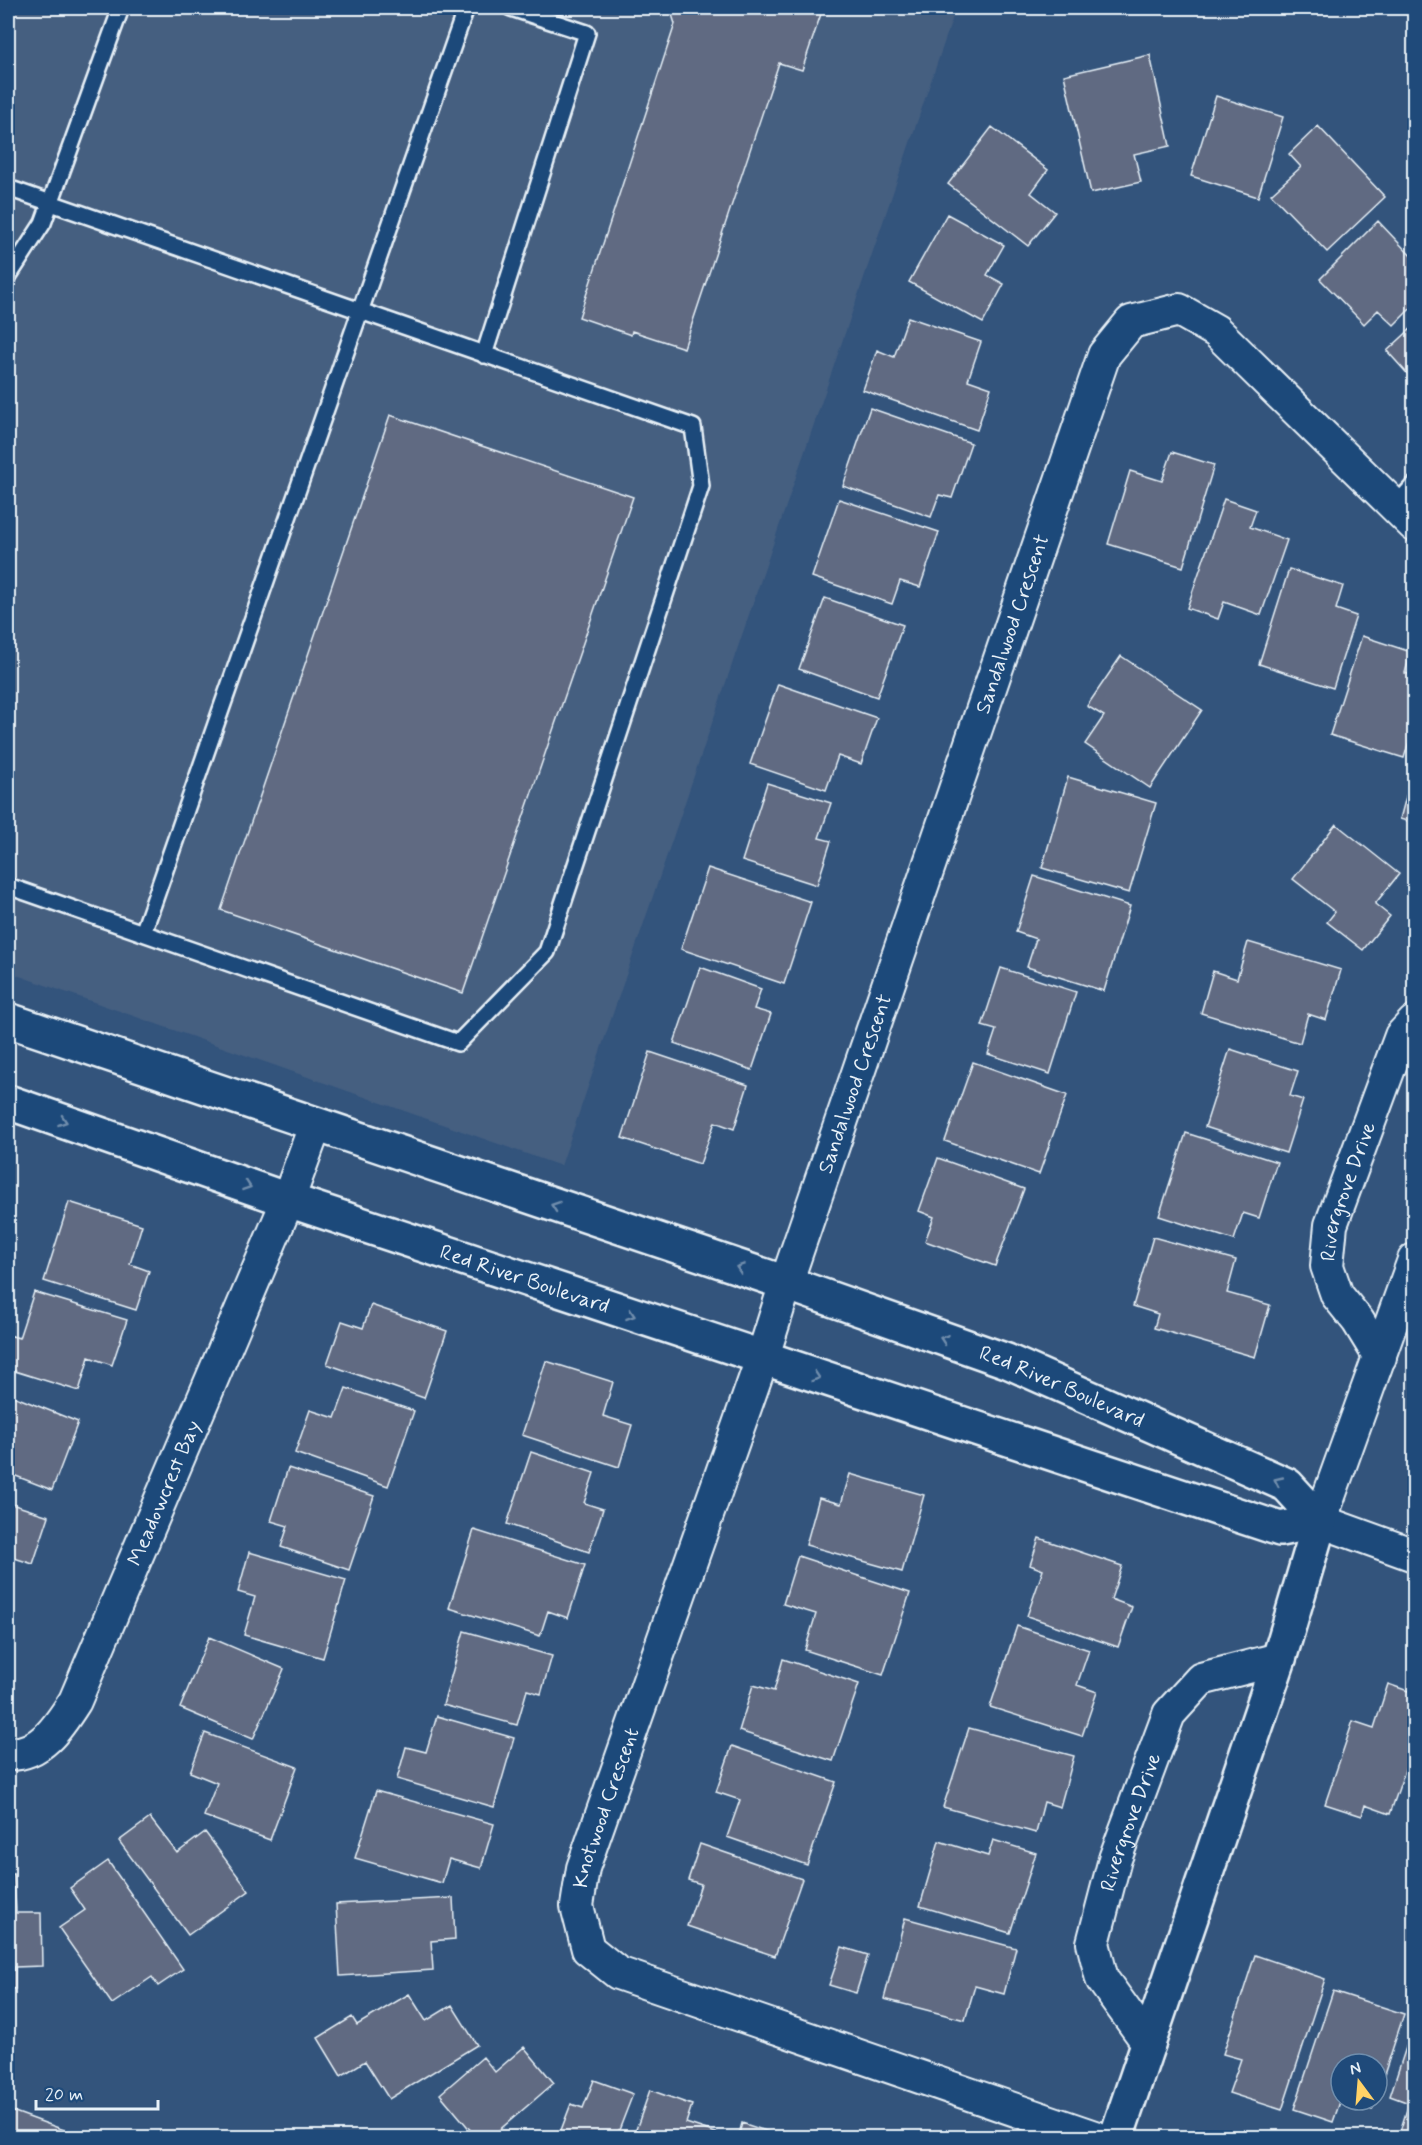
<svg xmlns="http://www.w3.org/2000/svg" width="1422" height="2145" font-family="Mynerve,sans-serif">
  <rect width="100%" height="100%" fill="#33547c"/>
  <filter id="ink" filterUnits="userSpaceOnUse"><feTurbulence type="fractalNoise" baseFrequency=".0167" numOctaves="2"/><feDisplacementMap in="SourceGraphic" scale="12" xChannelSelector="R" yChannelSelector="G"/><feConvolveMatrix kernelMatrix="1 2 1 2 8 2 1 2 1" color-interpolation-filters="sRGB"/></filter>
  <g filter="url(#ink)">
    <path fill="#445e80" d="M8,8H956L561,1166L8,972Z"/>
    <path fill="#616b82" stroke="#e8f1f8" stroke-width="1.5" d="M670,8H823L802,70L779,63L684,348L632,331L631,335L579,317L675,24Z
      M1150,55L1170,146L1134,154L1141,182L1091,193L1064,75Z
      M1216,96L1283,117L1258,197L1191,176Z
      M1318,126L1385,197L1327,252L1271,194L1301,167L1289,154Z
      M992,127L1048,170L1031,193L1055,212L1028,246L948,184Z
      M947,214L1004,245L987,275L1004,284L983,323L909,282Z
      M1378,221L1414,259V305L1394,325L1378,310L1364,324L1320,279Z
      M908,317L981,342L968,380L991,388L977,430L863,390L877,350L894,357Z
      M1414,326V381L1387,351Z
      M870,408L971,443L952,498L939,495L931,517L843,486Z
      M390,415L633,497L463,993L221,910Z
      M1172,452L1214,465L1183,567L1108,544L1130,471L1162,481Z
      M839,499L939,532L920,587L900,581L892,604L812,577Z
      M1224,499L1256,510L1250,527L1287,540L1261,615L1224,602L1218,619L1187,608Z
      M1289,569L1343,586L1336,609L1356,616L1333,688L1259,664Z
      M825,598L903,625L877,697L799,669Z
      M1362,636L1411,652L1405,673L1414,676V725L1404,758L1330,735Z
      M1121,656L1202,710L1150,788L1085,744L1104,716L1087,706Z
      M778,684L877,718L861,764L838,756L826,790L750,764Z
      M1414,767V823L1400,819Z
      M1068,777L1156,803L1129,893L1042,868Z
      M767,783L831,803L819,838L831,841L817,885L742,861Z
      M1336,824L1399,874L1375,904L1390,916L1363,950L1327,922L1335,912L1293,879Z
      M708,868L811,902L784,984L681,949Z
      M1034,876L1130,906L1104,991L1027,967L1036,939L1016,932Z
      M1248,942L1341,970L1326,1020L1308,1014L1300,1043L1201,1013L1213,971L1237,979Z
      M700,967L761,989L754,1009L771,1014L752,1070L674,1043Z
      M1001,968L1076,992L1050,1074L988,1054L996,1030L982,1026Z
      M1230,1049L1298,1071L1290,1096L1303,1100L1286,1153L1205,1127Z
      M650,1052L748,1085L734,1129L715,1122L700,1164L622,1138Z
      M973,1062L1067,1095L1039,1174L945,1141Z
      M1186,1133L1277,1162L1259,1218L1243,1213L1234,1240L1159,1216Z
      M938,1158L1024,1189L995,1266L925,1241L934,1217L919,1211Z
      M69,1202L142,1225L130,1264L149,1271L136,1310L44,1281Z
      M1153,1237L1236,1260L1227,1293L1270,1305L1255,1357L1154,1328L1158,1314L1133,1306Z
      M34,1292L127,1320L112,1365L89,1357L79,1391L8,1369L9,1335L19,1338Z
      M371,1305L447,1331L424,1398L327,1364L342,1321L363,1328Z
      M546,1361L613,1382L603,1416L632,1425L619,1467L522,1435Z
      M346,1388L414,1411L388,1486L295,1453L310,1410L335,1418Z
      M8,1394L78,1422L52,1490L8,1473Z
      M531,1452L594,1473L584,1503L603,1509L589,1552L507,1524Z
      M288,1468L374,1496L349,1570L281,1547L288,1526L271,1521Z
      M850,1474L924,1495L902,1572L806,1545L819,1498L841,1504Z
      M8,1503L49,1516L33,1564L8,1556Z
      M474,1530L585,1565L568,1618L548,1611L540,1636L449,1608Z
      M1039,1538L1122,1566L1111,1599L1132,1607L1118,1647L1027,1616L1043,1570L1030,1565Z
      M249,1552L346,1580L323,1658L244,1635L255,1597L238,1592Z
      M798,1556L910,1593L883,1675L805,1650L816,1614L783,1604Z
      M1017,1626L1089,1650L1077,1685L1097,1692L1082,1736L990,1707Z
      M464,1631L552,1656L541,1694L527,1690L517,1725L443,1705Z
      M209,1637L284,1669L253,1739L180,1708Z
      M783,1659L859,1684L833,1761L739,1731L753,1685L774,1691Z
      M1388,1684L1414,1693V1744L1390,1814L1365,1805L1362,1816L1325,1804L1353,1721L1374,1728Z
      M437,1716L514,1738L494,1807L397,1779L406,1747L426,1752Z
      M969,1728L1074,1756L1060,1807L1044,1802L1036,1833L943,1807Z
      M205,1733L297,1767L270,1840L204,1816L217,1783L190,1772Z
      M732,1746L836,1782L807,1865L727,1837L740,1800L716,1792Z
      M376,1791L494,1824L481,1868L449,1859L442,1883L355,1858Z
      M150,1818L177,1853L205,1832L249,1891L188,1935L119,1841Z
      M993,1840L1036,1853L1010,1933L920,1906L939,1841L988,1856Z
      M700,1844L802,1879L775,1956L687,1926L701,1884L688,1880Z
      M108,1861L183,1969L158,1986L152,1977L112,2004L59,1928L85,1910L70,1888Z
      M8,1874H14L16,1913H41L42,1966L15,1967V1989H8Z
      M453,1898L455,1939L431,1941L433,1970L340,1976L336,1904Z
      M905,1918L1016,1948L1004,1994L975,1986L965,2020L884,1999Z
      M842,1947L868,1955L856,1993L829,1985Z
      M1255,1955L1325,1979L1282,2110L1229,2093L1241,2059L1223,2054Z
      M1333,1991L1404,2014L1377,2096V2064H1341V2099L1333,2122L1294,2109Z
      M409,1994L426,2021L452,2005L477,2045L389,2099L365,2061L341,2076L318,2038L352,2017L357,2025Z
      M1414,2023V2138H1398L1409,2103L1390,2096Z
      M524,2047L554,2083L490,2138H477L440,2094L483,2057L495,2072Z
      M594,2080L633,2094L616,2138H558L571,2104L583,2108Z
      M650,2090L692,2105L686,2123L719,2134L718,2138H633Z
      M1343,2100H1376L1372,2110Z
      M12,2111L86,2138H8V2124Z
      M742,2123L781,2136V2138H738Z"/>
    <g fill="none" stroke-linecap="round" stroke-linejoin="round">
      <defs>
        <path id="lane" d="M8,188L693,427L701,486L547,952L458,1043L8,886
          M8,277L43,223L121,8
          M484,355L587,33L511,8
          M1395,506L1414,485
          M143,933L466,8"/>
        <g id="street">
          <path d="M1414,1260L1320,1521L1414,1555"/>
          <path id="s1" d="M1380,1357L1358,1321L1337,1295L1327,1266L1331,1225L1401,1036L1414,1022"/>
          <path id="s2" d="M8,1754C41,1755 59,1726 75,1701L288,1200L315,1126"/>
          <path id="s3" d="M1149,2044L1102,1979L1093,1943L1115,1859L1169,1714L1201,1679L1279,1659"/>
          <path id="s4" d="M1097,2138L618,1973L588,1949L577,1906L583,1868L762,1359L786,1283L1104,355L1131,322L1179,310L1216,331L1414,525"/>
        </g>
        <g id="secondary">
          <path id="s5" d="M8,1020L786,1283L1007,1361L1287,1485L1320,1521"/>
          <path id="s6" d="M8,1102L288,1200L1280,1529L1320,1521"/>
          <path d="M1116,2138L1279,1659L1320,1521"/>
        </g>
      </defs>
      <use href="#lane" stroke="#e8f1f8" stroke-width="20"/>
      <use href="#street" stroke="#e8f1f8" stroke-width="36"/>
      <use href="#secondary" stroke="#e8f1f8" stroke-width="38"/>
      <use href="#lane" stroke="#1f4a7a" stroke-width="15"/>
      <use href="#street" stroke="#1f4a7a" stroke-width="32"/>
      <use href="#secondary" stroke="#1f4a7a" stroke-width="33"/>
    </g>
    <defs><path id="oneway-chevron" d="M-2-3.5L2.5 0L-2 3.5" fill="none" stroke-width="1.6" stroke-linecap="round" stroke-linejoin="round" transform="scale(1.5)"/></defs>
    <g stroke="#6f8dac">
      <use href="#oneway-chevron" transform="translate(63 1121) rotate(19)"/>
      <use href="#oneway-chevron" transform="translate(247 1186) rotate(19)"/>
      <use href="#oneway-chevron" transform="translate(555 1206) rotate(-161)"/>
      <use href="#oneway-chevron" transform="translate(740 1268) rotate(-161)"/>
      <use href="#oneway-chevron" transform="translate(631 1315) rotate(19)"/>
      <use href="#oneway-chevron" transform="translate(944 1339) rotate(-161)"/>
      <use href="#oneway-chevron" transform="translate(816 1377) rotate(18)"/>
      <use href="#oneway-chevron" transform="translate(1278 1481) rotate(-155)"/>
    </g>
  </g>
  <g text-anchor="middle" stroke-width="6" stroke-linejoin="round" paint-order="stroke">
    <g font-size="21" fill="#e8f1f8" stroke="#1f4a7a">
      <text dy="7" stroke="none"><textPath href="#s4" startOffset="1944">Sandalwood Crescent</textPath></text>
      <text dy="7" stroke="none"><textPath href="#s4" startOffset="1458">Sandalwood Crescent</textPath></text>
      <text dy="7" stroke="none"><textPath href="#s1" startOffset="184">Rivergrove Drive</textPath></text>
      <text dy="7" stroke="none"><textPath href="#s6" startOffset="546">Red River Boulevard</textPath></text>
      <text dy="7" stroke="none"><textPath href="#s5" startOffset="1116">Red River Boulevard</textPath></text>
      <text dy="7" stroke="none"><textPath href="#s2" startOffset="316">Meadowcrest Bay</textPath></text>
      <text dy="7" stroke="none"><textPath href="#s4" startOffset="692">Knotwood Crescent</textPath></text>
      <text dy="7" stroke="none"><textPath href="#s3" startOffset="244">Rivergrove Drive</textPath></text>
    </g>
  </g>
  <rect width="1422" height="2145" fill="none" stroke="#1f4a7a" stroke-width="30"/>
  <rect x="15" y="15" width="1392" height="2115" fill="none" stroke="#e8f1f8" stroke-width="2" filter="url(#ink)"/>
  <g transform="translate(1359 2082) rotate(344)"><circle r="28" fill="#1f4a7a" stroke="#6f8dac" stroke-width="1.5"/>
  <path d="M0-4.5L10 22L0 15L-10 22Z" fill="#ffd166"/>
  <text y="-9" font-size="16" font-weight="bold" text-anchor="middle" fill="#e8f1f8">N</text>
  </g>
  <path d="M36 2100v9h122v-9" fill="none" stroke="#e8f1f8" stroke-width="3"/>
  <text x="45" y="2100" font-size="18" fill="#e8f1f8" stroke="#1f4a7a" stroke-width="4.5" paint-order="stroke">20 m</text>
</svg>
